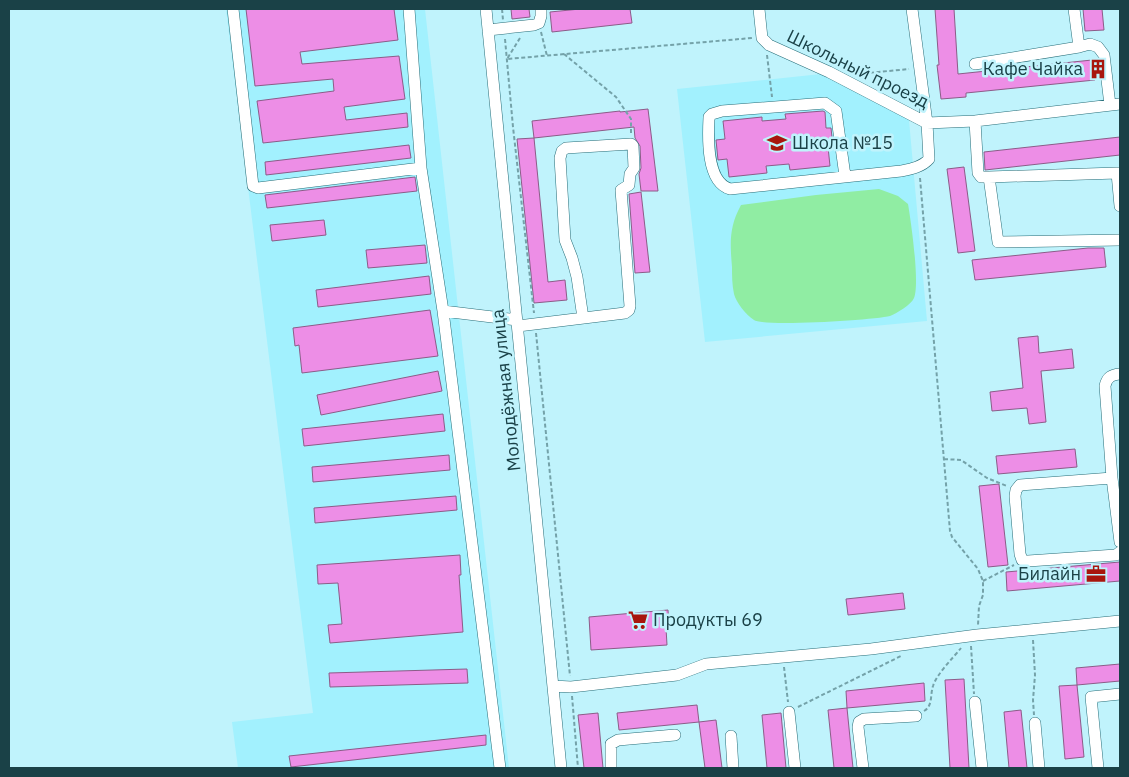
<svg xmlns="http://www.w3.org/2000/svg" width="1129" height="777" font-family="'IBM Plex Sans',sans-serif">
  <rect width="100%" height="100%" fill="#c0f3fc"/>
  <path fill="#a2f1fe" d="M226,9H425L509,768H238L232,722L313,713Z
    M821,74L909,120L927,321L705,342L677,89Z"/>
  <path fill="#90eda3" d="M879,189L898,196L908,204C911,221 920,284 914,298C911,305 897,313 890,316C875,320 763,327 754,320C746,315 736,302 734,294C732,285 732,275 732,267C730,243 729,227 741,205L816,195Z"/>
  <path fill="#ed8ee6" stroke="#8c5c88" d="M246,9H394L398,40L300,52L302,64L399,56L405,99L344,107L346,120L407,113L408,127L263,143L257,101L334,91L333,79L255,86Z
    M511,9H529L530,17L512,19Z
    M580,9H630L632,23L552,32L550,12Z
    M935,9H954L958,74L1092,60L1093,63H1097L1099,76L1094,77L1095,80L966,93V97L941,99L937,65H939Z
    M1083,9H1102L1104,30L1085,31Z
    M648,109L658,191H641L639,174L641,168L640,146L635,138L634,127L534,138L532,121L620,111V112Z
    M823,111L825,112L826,128H831L833,147H828L830,166L790,170L789,164L766,166L767,173L729,177L727,159L718,160L716,140L725,139L723,121L762,117V121L786,119L785,114Z
    M1120,137V155L985,170L984,152Z
    M534,138L548,282L565,280L567,300L534,303L517,139Z
    M409,145L411,158L266,175L265,162Z
    M964,167L975,251L958,253L947,169Z
    M415,177L417,191L267,208L265,195Z
    M641,192L650,272L635,273L629,194Z
    M324,220L326,235L272,241L270,225Z
    M425,245L427,263L368,268L366,250Z
    M1088,248H1104L1106,267L975,280L972,260Z
    M429,276L431,294L318,307L316,290Z
    M430,310L438,356L302,373L299,345L295,346L293,328Z
    M1038,336L1039,353L1072,349L1074,368L1041,371L1046,422L1029,424L1027,408L992,411L990,392L1023,388L1018,338Z
    M438,371L442,391L321,415L317,395Z
    M443,414L445,431L304,446L302,429Z
    M1075,449L1077,467L998,474L996,456Z
    M449,455L450,470L313,482L312,467Z
    M999,484L1008,565L988,567L979,486Z
    M456,496L457,510L315,523L314,508Z
    M460,555L461,575H459L463,632L330,643L328,625L342,624L338,583L318,584L317,565Z
    M1120,562V581L1007,591L1006,572Z
    M903,593L905,609L848,615L846,599Z
    M668,610L669,628H666L667,645L591,650L589,617Z
    M1120,664V681L1077,685L1076,668Z
    M467,669L468,683L330,687L329,673Z
    M964,679L969,768H950L945,680Z
    M924,683L925,701L847,708L846,691Z
    M1077,685L1084,757L1065,759L1059,686Z
    M697,705L699,722L619,730L617,713Z
    M847,708L853,768H834L828,710Z
    M1021,710L1027,768H1009L1004,712Z
    M598,713L603,768H584L578,715Z
    M781,713L786,768H767L762,715Z
    M716,720L722,768H705L699,722Z
    M486,735V745L291,767L289,756Z"/>
  <g fill="none" stroke-linecap="round" stroke-linejoin="round">
    <defs>
      <path id="minor" d="M233,9L253,186L258,188L421,168
        M409,9L421,168L443,311L500,768
        M486,9L561,768
        M759,9L762,38L769,45L829,72L927,123L975,121L1120,104
        M1074,9L1079,47L1090,44L1098,47L1104,55L1110,105
        M488,30L534,25L539,23L541,16V9
        M975,64L1079,47
        M975,121L978,173L981,177H989
        M845,176L836,111L825,103L722,111L712,114L709,117C708,137 706,182 730,189L901,171C911,169 922,167 929,159L927,123L912,9
        M1120,206L1117,173L989,177L998,242L1120,240
        M443,311L517,320
        M518,326L625,313L629,310L630,306L621,190L629,185L630,174L634,168L633,146L631,144L566,148L562,151L560,158L565,240L572,258L577,277L583,318
        M1120,374C1111,375 1107,377 1105,386L1112,478L1120,542
        M1112,478L1020,485L1016,490L1015,496L1020,554L1022,560L1028,561L1116,555L1120,552
        M553,686L571,687L677,675L706,664L871,649L977,635L1120,621
        M975,702L982,768
        M789,712L795,768
        M1035,723L1039,768
        M731,736L733,768
        M611,768V744L618,740L675,735
        M863,768L858,727L859,722L864,719L916,716
        M1098,768L1091,697L1120,694"/>
    </defs>
    <use href="#minor" stroke="#276e79" stroke-width="12"/>
    <path stroke="#74a2a9" stroke-width="2" stroke-dasharray="4 2.5" stroke-linecap="butt" d="M502,9L503,20
      M541,32L547,56
      M520,38L507,59L752,38
      M505,39L513,127L534,313
      M564,54L616,97L631,119V135
      M767,55L772,97
      M857,74L909,69
      M920,178L950,531L952,537L978,569L983,581V595L979,606L978,625
      M536,333L570,676
      M944,459L961,460L987,478L1007,486
      M983,581L1014,565
      M1033,640L1035,675L1033,700L1034,715
      M971,646L974,694
      M784,667L788,702
      M572,696L578,768
      M798,707L901,656
      M924,711C933,706 930,695 933,686C936,675 953,658 961,648"/>
    <use href="#minor" stroke="#fff" stroke-width="11"/>
  </g>
  <defs>
    <symbol id="building-bare" viewBox="-9 -9 18 18"><path d="M-4-6H4V6H1V3H-1V6H-4ZM-2.5-4.3h1.7v1.8h-1.7ZM.8-4.3h1.7v1.8H.8ZM-2.5-1h1.7V.8h-1.7ZM.8-1h1.7V.8H.8Z" fill="#a8160d" stroke="#c0f3fc" stroke-width="2.5" paint-order="stroke"/></symbol>
    <symbol id="school-bare" viewBox="-9 -9 18 18"><path d="M0-5L7-2L0 1L-7-2ZM-4 1L0 2.5L4 1V4Q0 6-4 4Z" fill="#a8160d" stroke="#c0f3fc" stroke-width="2.5" paint-order="stroke"/></symbol>
    <symbol id="office-bare" viewBox="-9 -9 18 18"><path d="M-6-3h4V-5.5h4V-3h4V5H-6ZM-1-4.5V-3h2v-1.5ZM-6 0V1H6V0Z" fill="#a8160d" stroke="#c0f3fc" stroke-width="2.5" paint-order="stroke"/></symbol>
    <symbol id="supermarket-bare" viewBox="-9 -9 18 18"><path d="M-6-5.5h2.5l.6 2H6L4.5 2H-2.5L-4.4-4H-6ZM-1.5 3.2a1.3 1.3 0 1 0 .1 0ZM3 3.2a1.3 1.3 0 1 0 .1 0Z" fill="#a8160d" stroke="#c0f3fc" stroke-width="2.5" paint-order="stroke"/></symbol>
  </defs>
  <g fill-rule="evenodd">
    <use href="#building-bare" x="1084" y="55" width="28" height="28"/>
    <use href="#school-bare" x="763" y="129" width="28" height="28"/>
    <use href="#office-bare" x="1082" y="560" width="28" height="28"/>
    <use href="#supermarket-bare" x="624" y="606" width="28" height="28"/>
  </g>
  <g text-anchor="middle" stroke-width="5" stroke-linejoin="round" paint-order="stroke">
    <g font-size="18" fill="#1a4147" stroke="#c0f3fc">
      <text transform="translate(858 69) rotate(26)" y="6">Школьный проезд</text>
      <text transform="translate(506 390) rotate(-96)" y="6">Молодёжная улица</text>
    </g>
    <g font-size="18" fill="#1a4147" stroke="#c0f3fc" text-anchor="end">
      <text x="1083" y="75">Кафе Чайка</text>
      <text x="792" y="149" text-anchor="start">Школа №15</text>
      <text x="1081" y="580">Билайн</text>
      <text x="653" y="626" text-anchor="start">Продукты 69</text>
    </g>
  </g>
  <rect width="1129" height="777" fill="none" stroke="#1a4147" stroke-width="20"/>
</svg>
